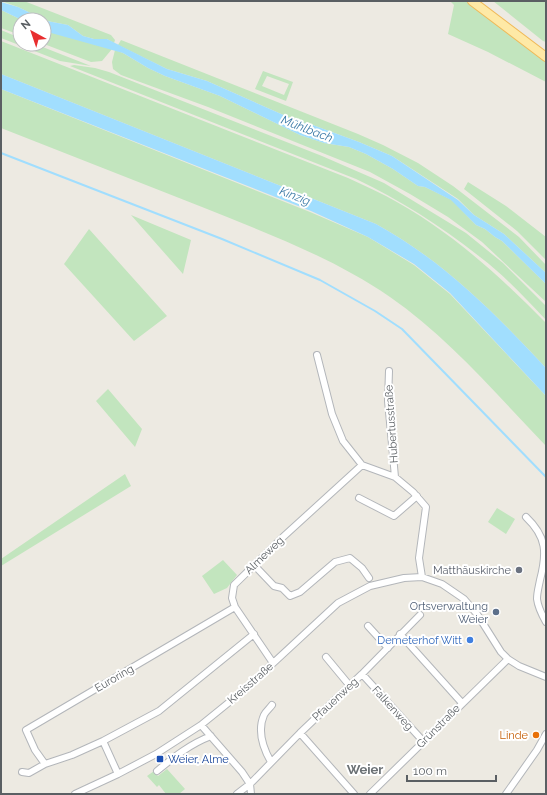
<svg xmlns="http://www.w3.org/2000/svg" width="547" height="795" font-family="Raleway,sans-serif">
  <rect width="100%" height="100%" fill="#edeae2"/>
  <path fill="#c2e5be" fill-rule="evenodd" d="M1,1H24L111,35L115,40L114,43L107,39H94L83,36L68,25L47,21L18,7Z
    M450,1H468L546,60V82L488,52L448,34L454,5Z
    M493,1H546V42L543,41Z
    M1,10L22,20H20V35L1,28Z
    M1,30L20,38V44H35L91,66L60,61L1,38Z
    M44,31H49L112,49L102,61L91,62L44,44Z
    M121,40L358,134L383,145L418,163L453,186L519,237L546,265V273L504,234L474,215L458,199L392,156L359,142L310,124L294,121L288,117L207,81L167,69L118,45Z
    M1,41L348,178C361,184 374,190 386,196C447,228 499,275 546,323V368C495,313 442,260 376,224L1,74Z
    M115,50L123,53L148,68L165,76L220,96L300,135L324,143L349,147L366,154L393,169L418,186L425,187L452,200L476,225L485,229L495,237L502,241L546,284V302L482,242L448,217L410,194L370,172L208,107L121,75L113,69L112,62Z
    M74,65L95,68L109,72L322,156L384,183L466,233L503,263L546,306V320C525,298 504,275 480,257C441,226 400,200 356,179L70,66Z
    M263,71L293,82L286,101L255,89ZM267,76L289,84L284,95L262,86Z
    M1,89L310,212L368,237L414,265L450,294L546,396V446C497,395 448,337 390,297C332,257 266,233 202,207C135,181 68,154 1,128Z
    M468,182L506,206L546,237V260L517,231L464,189Z
    M131,215L191,240L183,274Z
    M89,229L167,316L134,341L64,264Z
    M108,389L142,429L135,447L96,401Z
    M125,474L131,486L1,566V559Z
    M497,508L515,519L506,534L488,522Z
    M223,560L237,575L227,588L214,594L202,576Z
    M167,769L185,789L179,794H166L159,785L157,787L147,776L154,771L158,776Z"/>
  <path fill="#a1defe" d="M1,2L18,7L47,21L68,25L83,36L94,39H107L167,69L207,81L288,117L294,121L310,124L359,142L392,156L458,200L474,215L504,234L546,273V284L502,241L495,237L485,229L476,225L451,200L425,187L418,186L393,169L366,154L349,147L324,143L300,135L220,96L165,76L148,68L123,53L44,31V20H22L1,10Z
    M1,74L376,224C442,260 495,313 546,368V396L450,293L414,264L368,237L311,211L1,89Z"/>
  <g fill="none" stroke-linecap="round" stroke-linejoin="round">
    <path stroke="#a1defe" stroke-width="2" d="M1,153L222,239L320,280L375,311L402,329L546,477"/>
    <defs>
      <path id="minor" d="M317,355L332,414L343,441L362,465L395,477
        M389,371L388,401L395,477L413,492L426,507L419,558L422,577
        M359,498L394,516L417,496
        M526,517C547,537 547,553 540,580C539,586 537,592 537,599C538,607 542,615 546,622
        M254,565L274,586L282,588L290,596L300,592L335,562L350,558L362,568L369,578
        M235,607L26,730L35,750L45,764L72,755L103,741L159,711L254,634
        M368,626L388,648
        M400,634L462,703
        M326,657L350,686
        M273,663L235,607L232,598L234,585L283,537L362,465
        M362,674L423,741
        M201,725L242,772L250,784L251,794
        M300,733L354,794
        M103,741L118,774
        M271,762C263,748 257,731 264,715C266,711 270,708 272,705
        M157,771C174,757 190,744 211,736
        M22,772L29,773L45,764
        M75,794L118,774L156,754L201,725L243,691L338,603L370,586L404,578L422,577L442,584L464,599L477,614L501,652L508,659L519,666L546,677
        M237,794L250,784L300,733L362,674L420,615
        M370,794L508,659
        M506,794L537,750L546,734"/>
      <path id="major" d="M472,1L546,57"/>
    </defs>
    <use href="#minor" stroke="#b3b6ba" stroke-width="8"/>
    <use href="#major" stroke="#f0b958" stroke-width="10"/>
    <use href="#minor" stroke="#fff" stroke-width="6"/>
    <use href="#major" stroke="#fee9a6" stroke-width="8"/>
  </g>
  <circle fill="#6b7280" stroke="#fff" stroke-width="1.5" cx="519" cy="570" r="4"/>
  <circle fill="#5c6f8a" stroke="#fff" stroke-width="1.5" cx="496" cy="612" r="4"/>
  <circle fill="#3f7fe0" stroke="#fff" stroke-width="1.5" cx="470" cy="640" r="4"/>
  <circle fill="#e8710a" stroke="#fff" stroke-width="1.5" cx="536" cy="735" r="4"/>
  <rect fill="#1a4fb4" stroke="#fff" stroke-width="1.5" x="156" y="755" width="8" height="8" rx="2"/>
  <g text-anchor="middle" stroke-width="4" stroke-linejoin="round" paint-order="stroke">
    <g font-size="11" fill="#5a5f63" stroke="#fff">
      <text transform="translate(391 424) rotate(-94)" y="4">Hubertusstraße</text>
      <text transform="translate(264 555) rotate(-44)" y="4">Almeweg</text>
      <text transform="translate(114 678) rotate(-30)" y="4">Euroring</text>
      <text transform="translate(250 683) rotate(-41)" y="4">Kreisstraße</text>
      <text transform="translate(335 699) rotate(-43)" y="4">Pfauenweg</text>
      <text transform="translate(393 708) rotate(48)" y="4">Falkenweg</text>
      <text transform="translate(438 726) rotate(-45)" y="4">Grünstraße</text>
    </g>
    <g font-size="11" fill="#5b616d" stroke="#fff" text-anchor="end">
      <text x="511" y="574">Matthäuskirche</text>
    </g>
    <g font-size="11" fill="#4e5e75" stroke="#fff" text-anchor="end">
      <text x="488" y="610">Ortsverwaltung<tspan x="488" dy="13">Weier</tspan></text>
    </g>
    <g font-size="11" fill="#366cbe" stroke="#fff" text-anchor="end">
      <text x="462" y="644">Demeterhof Witt</text>
    </g>
    <g font-size="11" fill="#c56008" stroke="#fff" text-anchor="end">
      <text x="528" y="739">Linde</text>
    </g>
    <g font-size="11" fill="#164399" stroke="#fff" text-anchor="start">
      <text x="168" y="763">Weier, Alme</text>
    </g>
    <g font-size="12" font-style="italic" fill="#3c7aa7" stroke="#fff">
      <text transform="translate(307 129) rotate(21)" y="4">Mühlbach</text>
      <text transform="translate(295 196) rotate(21)" y="4">Kinzig</text>
    </g>
    <g font-size="13" font-weight="bold" fill="#6b7175" stroke="#fff">
      <text x="365" y="774">Weier</text>
    </g>
  </g>
  <rect width="547" height="795" fill="none" stroke="#5a5f63" stroke-width="4"/>
  <g transform="translate(32 32) rotate(320)"><circle r="19" fill="#ffffff" stroke="#bdbfc1"/>
  <path d="M0-3L7 15L0 10L-7 15Z" fill="#e82e2f"/>
  <text y="-6" font-size="11" font-weight="bold" text-anchor="middle" fill="#5a5f63">N</text>
  </g>
  <path d="M407 775v6h89v-6" fill="none" stroke="#5a5f63" stroke-width="2"/>
  <text x="413" y="775" font-size="12" fill="#5a5f63" stroke="#ffffff" stroke-width="3" paint-order="stroke">100 m</text>
</svg>
